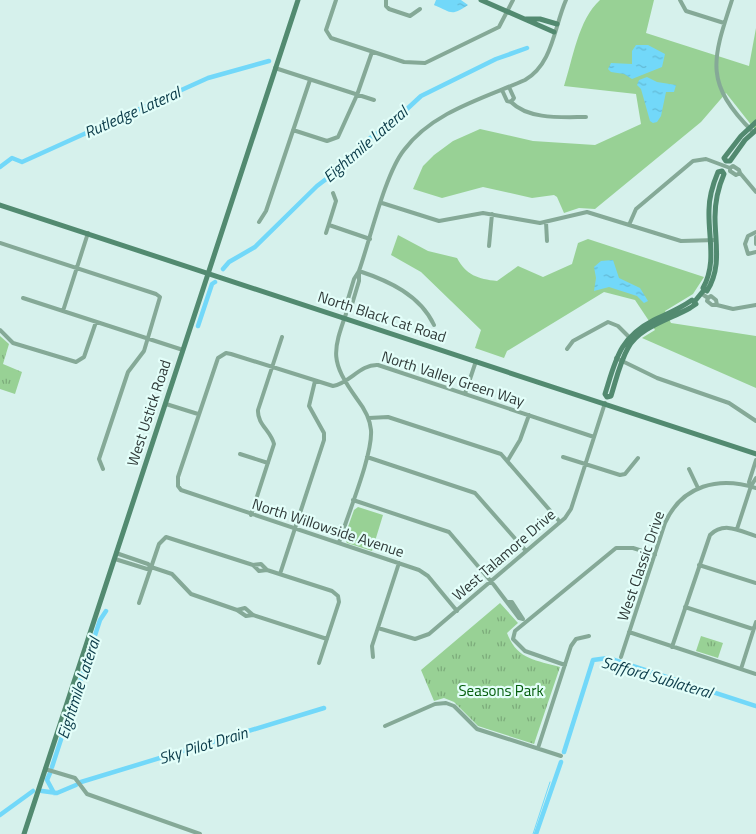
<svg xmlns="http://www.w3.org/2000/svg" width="756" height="834" font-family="'Titillium Web',sans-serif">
  <defs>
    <pattern id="park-tufts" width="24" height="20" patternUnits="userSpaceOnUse" patternTransform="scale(1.25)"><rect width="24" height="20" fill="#98d195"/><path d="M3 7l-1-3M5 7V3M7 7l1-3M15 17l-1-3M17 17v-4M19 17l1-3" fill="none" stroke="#7cab7a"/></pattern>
    <pattern id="water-ripples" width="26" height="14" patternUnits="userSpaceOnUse" patternTransform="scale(1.25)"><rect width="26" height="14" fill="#72d8f9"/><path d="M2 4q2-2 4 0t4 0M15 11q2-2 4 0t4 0" fill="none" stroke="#63bad6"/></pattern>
  </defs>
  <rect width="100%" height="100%" fill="#d6f1ec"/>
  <path fill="#98d195" d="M600,0H654L646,33L749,66L756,28V131L726,93L701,122L595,209L579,208L564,213L557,197L554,195L532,198L483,187L442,198L413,189L423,166L434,155L453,141L480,129L533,141L595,145L641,124L636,94L564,86C573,59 578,20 600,0Z
    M398,235L428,251L457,258C466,275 478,279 497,281L518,266L543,277L572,264L578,243L588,239L704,277L693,294L665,311L671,323L756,336V388L642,338L655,330L635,300L604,292L507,351L504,358L475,348L481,330L421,272L391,255Z
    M358,507L383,515L372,551L347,543L344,538L354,510Z"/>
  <path fill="url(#park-tufts)" d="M0,336L9,344L3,364L22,372L15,394L0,389Z
    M500,603L518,623L507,633C517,660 536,660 560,667L534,744L478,726L454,702L444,698L434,701L421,670Z
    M701,636L723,643L718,658L696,651Z"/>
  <path fill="url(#water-ripples)" d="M436,0H461L468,5C451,17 451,12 434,5Z
    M636,45H648L665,54L662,67L632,79L624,74L611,72L608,69L611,63L632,64V51Z
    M647,77L657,82L676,85L674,92H666L661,116L657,122L653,123L650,121L641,89L637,85L639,80Z
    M613,260L619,278L640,288L648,301L644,303L637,296L609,287L594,291L596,278L594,267L601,261Z"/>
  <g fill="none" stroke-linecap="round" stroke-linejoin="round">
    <path stroke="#72d8f9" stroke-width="1" d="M533,834L550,782"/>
    <path stroke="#72d8f9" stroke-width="4.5" d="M0,167L12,158L22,162L208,78L269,61
      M223,269L229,262L255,247L317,186L346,164L370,138L392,123L421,96L496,59L527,48
      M198,326L212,284L215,282
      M564,752L593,660L608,658L756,706
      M52,767L100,620L106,611
      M50,773L47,780L54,793
      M81,782L324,708
      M42,791L57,793L76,785
      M0,815L33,791
      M536,834L561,762"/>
    <path stroke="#85a997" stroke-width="4" d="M336,0L326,30L331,38L404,62L425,63L499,27L513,0
      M386,0V6L389,9L410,16L420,9
      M680,0L686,11L724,23
      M732,0C712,61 704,83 753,132
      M275,68L374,100
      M502,90L507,101L511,102L514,98L509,87
      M511,102C529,120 563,117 586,117
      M293,130L327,141L338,137L357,95L372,52
      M740,173L756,192
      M382,203L439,221L483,213L540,223L587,212L681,241L716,240
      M259,222L266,211L310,80
      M546,222L547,241
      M329,225L370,239
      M629,225L636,209L693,161L706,159L730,168L733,166L739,170L740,173L736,175L730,171V168
      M756,232L748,236L745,244L748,254L756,252
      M326,233L336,201L333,193
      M756,237V244
      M0,243L156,294L160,297L144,351L128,372L99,459L103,469
      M489,246L492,214
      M359,271V281L350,311H347L345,309L354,279L359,271C370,240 385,174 404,150C432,112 484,98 525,80C553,64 554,27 566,0
      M359,271C389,281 420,295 434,325
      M702,294L708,298L711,296L716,300L717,305H712L707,301L708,298
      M23,298L183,350
      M717,305L733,309L756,305
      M63,311L88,233
      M0,330L13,343L76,362L84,357L96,322
      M567,349L573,341L608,322L618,326L631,339
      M616,358L657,378L729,403L756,421
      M465,394L476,361
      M166,404L198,414
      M369,418L388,417L501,454L560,522
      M240,454L268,463
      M367,457L475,493L526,551
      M563,457L620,475L625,474L638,458
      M508,460L520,440L529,415
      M689,469L698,488
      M751,486L749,482L756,460
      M353,500L449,532L494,585L519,618L523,619L512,602H508
      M251,515L274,444C271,431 257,424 258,410L282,337
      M737,529L751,486L756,478
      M339,543C347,516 373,455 371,430C370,418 364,408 357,399C330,361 332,353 347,311
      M115,559L147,569L151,567L148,564L116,553
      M253,565L261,564L267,570L332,591L338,596L339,602L319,663
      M699,565L756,583
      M151,567L172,574L191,594L237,610L246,616L253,615
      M280,574L324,440V433L309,406L315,381
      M139,603L159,544L166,537L253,565L259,571L267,570
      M685,607L753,629
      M237,610L245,608L253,615L327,639
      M457,611L428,576L419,570L181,490L178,486V477L218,358L226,353L231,354L333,386C350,383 360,364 378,365L594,437
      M378,628L415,639L429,634L565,518L571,509L605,403
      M629,632L756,674
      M672,647L710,535C724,521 740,531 756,536
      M373,657L372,646L399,563
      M621,657L665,523C682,485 719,476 756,488
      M565,665L525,651L513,639L515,631L616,548H633L655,555
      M741,669L756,622
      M385,726L435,704L446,703L454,706L477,729L561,756
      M538,748L571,646L576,639L589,636
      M45,769L75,778L87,794L200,834"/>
    <path stroke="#528a70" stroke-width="5" d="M481,0L554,32
      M526,19H540L557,24
      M756,122L741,136L724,158L726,161H730L745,140L756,130
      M722,171L724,174C718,188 715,202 715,217C715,243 722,267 707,291L703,288C717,263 708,237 709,210C709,197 713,184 718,172Z
      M0,205L756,454
      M692,300L696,304L690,308C671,319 639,327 628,348C620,362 616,380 611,396L607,397L605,394C616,359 619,338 654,320C667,314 681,308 692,300Z
      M695,301L704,290
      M24,834L298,0"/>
  </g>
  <g text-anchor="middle" stroke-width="4.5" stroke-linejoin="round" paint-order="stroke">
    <g font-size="15" fill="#2e3937" stroke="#e3fef9">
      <text transform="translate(382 317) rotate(18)" y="5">North Black Cat Road</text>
      <text transform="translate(453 379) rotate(18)" y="5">North Valley Green Way</text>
      <text transform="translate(149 413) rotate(-72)" y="5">West Ustick Road</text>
      <text transform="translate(328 528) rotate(18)" y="5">North Willowside Avenue</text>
      <text transform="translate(504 555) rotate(-41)" y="5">West Talamore Drive</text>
      <text transform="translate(641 566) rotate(-71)" y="5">West Classic Drive</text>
    </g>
    <g font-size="15" fill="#035d0b" stroke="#e3fef9">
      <text x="501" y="696">Seasons Park</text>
    </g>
    <g font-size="16" font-style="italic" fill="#0a3a48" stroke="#e3fef9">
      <text transform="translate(132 112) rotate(-24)" y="6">Rutledge Lateral</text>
      <text transform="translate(365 144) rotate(-41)" y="6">Eightmile Lateral</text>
      <text transform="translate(657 677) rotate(16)" y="6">Safford Sublateral</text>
      <text transform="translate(78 688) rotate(-72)" y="6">Eightmile Lateral</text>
      <text transform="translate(203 745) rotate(-17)" y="6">Sky Pilot Drain</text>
    </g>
  </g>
</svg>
